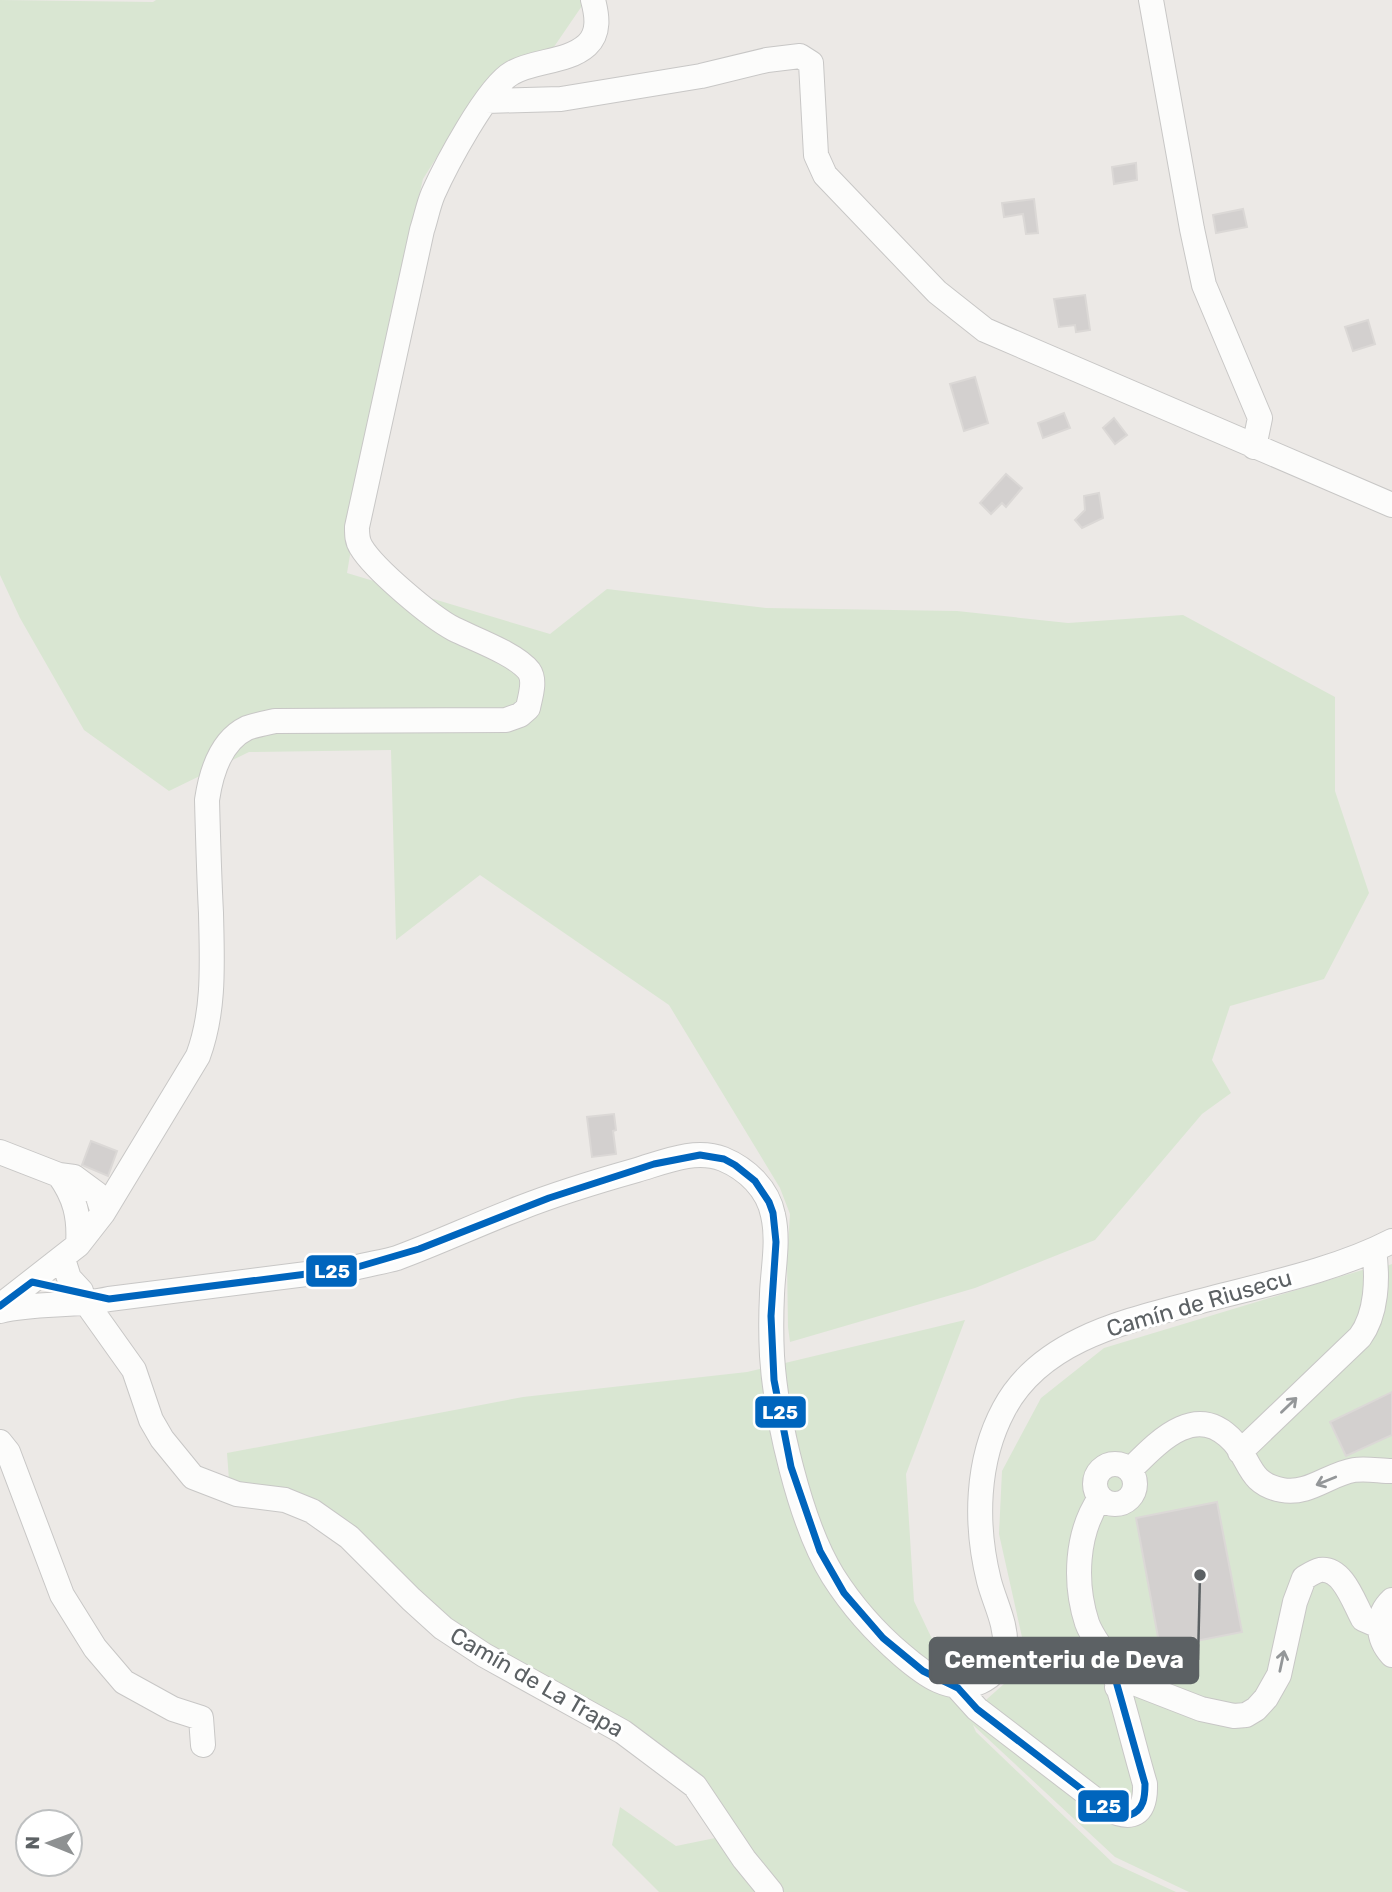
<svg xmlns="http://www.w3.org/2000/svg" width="1392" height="1892" font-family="Rubik,sans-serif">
  <rect width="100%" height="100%" fill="#ece9e6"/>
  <path fill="#d9e6d2" d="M0,0L153,2L156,0H586L545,60L465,112L423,179L390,316L347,573L550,634L607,589L766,608L957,611L1068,623L1183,615L1335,697V791L1369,893L1324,979L1230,1006L1212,1060L1231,1093L1202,1114L1095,1240L975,1288L790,1342L788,1327L787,1261L790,1214L780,1188L669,1005L480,875L396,940L391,750L249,752L169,791L84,730L20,618L0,575Z
    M1392,1264V1892H1189L1115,1857L973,1725L976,1732L1113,1863L1176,1892H659L612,1845L620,1807L676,1846L725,1836L697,1784L457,1632L350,1532L229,1480L227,1453L523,1397L747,1372L965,1320L906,1474L914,1601L970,1719L987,1699L1013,1676L1024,1646L999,1534L1002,1471L1041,1398L1104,1348L1369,1268L1370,1273Z"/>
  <path fill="#d3d0cf" stroke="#dbd8d6" stroke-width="2" d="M1136,163L1137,180L1114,184L1112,167Z
    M1034,199L1038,233L1026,234L1023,214L1004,217L1002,203Z
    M1243,209L1247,227L1216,233L1213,215Z
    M1085,295L1090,330L1076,332L1075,325L1059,327L1054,299Z
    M1368,320L1375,344L1353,351L1345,327Z
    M975,377L988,423L964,431L950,384Z
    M1064,413L1070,428L1043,438L1038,423Z
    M1114,418L1127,435L1115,444L1103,428Z
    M1006,474L1022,488L1006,507L1002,503L991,514L980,503Z
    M1099,493L1103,518L1082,528L1075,520L1085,510L1084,496Z
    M614,1114L616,1130L613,1131L616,1154L592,1157L587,1117Z
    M91,1141L117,1151L108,1176L82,1165Z
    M1392,1392V1435L1346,1456L1330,1422Z
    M1217,1502L1242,1632L1160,1648L1136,1518Z"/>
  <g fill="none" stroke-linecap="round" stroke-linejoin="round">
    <defs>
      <path id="minor" d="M1151,0L1192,229L1204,285L1260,418L1254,447
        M486,101L561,99L701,76L767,60L800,56L811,63L816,155L825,175L937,292L985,330L1392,505
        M0,1152L59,1175L74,1177L97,1194L103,1213
        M59,1175C75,1197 80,1217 78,1245
        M63,1259L69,1278L81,1291
        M87,1304L134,1370L151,1420L162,1439L193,1477L237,1494L285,1500L312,1511L349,1537L411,1599L443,1628L484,1655L623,1732L695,1786L744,1859L771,1892
        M0,1306L78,1245L103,1213L198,1056C215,1010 212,962 211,913C209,875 208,838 207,800C211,773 220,741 247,728C255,725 266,723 275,721L506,720L520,715L528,708C530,697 536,681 529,671C516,654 474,639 454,629C431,617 374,569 361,547C357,541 357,535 357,527L422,230C426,218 428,206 433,194C445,167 487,87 512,73C534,60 567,63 587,45C600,33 597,15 593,0
        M0,1311C36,1302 73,1307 109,1299L354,1268C368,1264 383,1262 397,1258C438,1243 478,1224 520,1208C558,1193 598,1181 637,1170C664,1162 695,1148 723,1159C747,1169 768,1189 773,1215C779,1241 773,1268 772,1294C771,1315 771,1336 772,1356C776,1418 800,1523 833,1576C852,1606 875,1632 902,1655C924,1674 951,1695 980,1682C993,1676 1004,1664 1005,1649C1007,1624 995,1604 989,1581C975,1525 976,1461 1004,1409C1040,1341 1122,1322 1190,1304C1256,1286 1332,1272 1392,1241
        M0,1442L8,1452L62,1595L95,1648L124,1682L173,1709L201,1718L203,1745
        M1240,1452L1360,1337C1377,1314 1378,1278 1374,1250
        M1095 1484a20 20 0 1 1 40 0a20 20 0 1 1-40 0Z
        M1130,1470C1158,1442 1196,1400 1234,1442C1251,1462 1249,1484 1282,1490C1309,1495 1329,1474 1354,1470C1366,1468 1380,1471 1392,1471
        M1392,1600C1375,1616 1377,1639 1392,1655
        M1117,1687L1134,1683L1201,1709L1234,1716L1246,1715L1256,1709L1266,1698L1279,1675L1295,1602L1304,1578C1309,1575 1315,1571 1320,1570C1343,1567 1354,1603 1363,1619L1379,1626
        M958,1688L977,1709L1106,1808C1132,1822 1146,1815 1145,1784C1134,1747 1125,1707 1113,1670C1107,1653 1093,1640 1087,1623C1074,1583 1076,1533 1100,1498"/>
    </defs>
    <use href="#minor" stroke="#c8c7c6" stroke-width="26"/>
    <use href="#minor" stroke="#fcfcfb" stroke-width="24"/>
    <defs>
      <path id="bus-1" d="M0,1306L32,1282L109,1299L354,1268L419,1249L549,1198L654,1164L700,1155L724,1159L735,1165L755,1181L769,1202L773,1213L776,1242L771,1316L774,1380L791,1467L820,1551L844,1593L883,1638L923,1671L958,1688
        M958,1688L977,1709L1106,1808L1130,1815C1144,1810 1145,1797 1145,1784L1112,1667"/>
    </defs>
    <use href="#bus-1" stroke="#fff" stroke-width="12"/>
    <use href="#bus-1" stroke="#0065bd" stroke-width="7"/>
  </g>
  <defs><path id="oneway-shaft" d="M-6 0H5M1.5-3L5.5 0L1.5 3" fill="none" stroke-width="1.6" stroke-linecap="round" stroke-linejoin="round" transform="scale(1.75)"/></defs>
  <g stroke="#949799">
    <use href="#oneway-shaft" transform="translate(1289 1405) rotate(-44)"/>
    <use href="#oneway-shaft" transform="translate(1326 1481) rotate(158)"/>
    <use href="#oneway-shaft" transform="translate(1282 1661) rotate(-78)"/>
  </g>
  <g text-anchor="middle" stroke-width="6" stroke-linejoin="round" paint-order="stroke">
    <g font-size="23" fill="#5c6164" stroke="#fff">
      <text transform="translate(1199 1303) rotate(-16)" y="8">Camín de Riusecu</text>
      <text transform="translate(537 1682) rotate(30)" y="8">Camín de La Trapa</text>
    </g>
  </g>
  <path fill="none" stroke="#5c6164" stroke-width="2.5" d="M1200 1575L1198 1660"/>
  <circle fill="#5c6164" stroke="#fff" stroke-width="2.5" cx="1200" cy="1575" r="7"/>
  <rect fill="#5c6164" stroke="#5c6164" stroke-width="2.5" x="930" y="1638" width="268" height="45" rx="7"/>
  <g font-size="24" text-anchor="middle" font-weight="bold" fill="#fff">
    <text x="1064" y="1668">Cementeriu de Deva</text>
  </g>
  <g stroke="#fff" stroke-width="2.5">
    <rect x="305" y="1254" width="53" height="34" rx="7" fill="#0065bd"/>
    <rect x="754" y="1395" width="53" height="34" rx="7" fill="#0065bd"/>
    <rect x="1077" y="1789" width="53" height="34" rx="7" fill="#0065bd"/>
  </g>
  <g font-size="19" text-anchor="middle" font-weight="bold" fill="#fff">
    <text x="332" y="1278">L25</text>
    <text x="780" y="1419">L25</text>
    <text x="1103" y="1813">L25</text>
  </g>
  <g transform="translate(49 1843) rotate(271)"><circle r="33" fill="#ffffff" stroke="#bec0c1" stroke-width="2"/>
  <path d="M0-5L12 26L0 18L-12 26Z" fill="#8e9192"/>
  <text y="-10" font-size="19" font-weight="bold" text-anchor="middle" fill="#5c6164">N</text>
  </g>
</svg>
